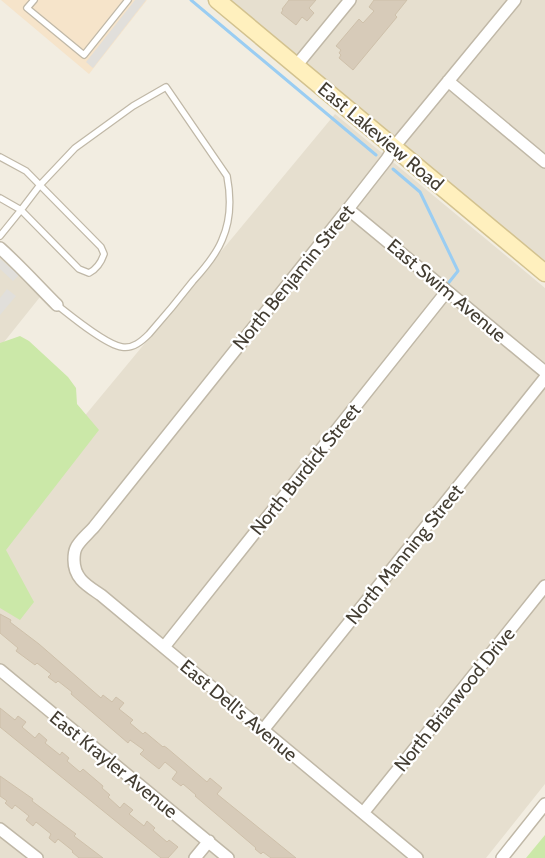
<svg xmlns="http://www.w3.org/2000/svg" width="545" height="858" font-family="Cabin,sans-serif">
  <rect width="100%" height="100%" fill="#f2ede1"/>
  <path fill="#e6dfcf" d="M219,0H545V271Z
    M335,114L545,288V784L486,858H0V518Z
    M0,257L21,276L40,297L0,347Z"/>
  <path fill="#f6e4ca" d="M1,0H147L89,74Z"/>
  <path fill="#cbe8a8" d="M20,336L29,341L68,377L76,388L77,404L99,430L6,550L34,602L20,620L0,608V343Z
    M545,835V858H526Z"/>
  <path fill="#e1dfdb" d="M135,0H146L93,68L86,62Z
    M0,259L19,275L13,281L0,269Z
    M7,289L16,296L0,315V298Z"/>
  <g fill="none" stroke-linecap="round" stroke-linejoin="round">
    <path stroke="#9acdf2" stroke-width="3" d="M191,0L376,155
      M393,169L420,192L458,271L446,286"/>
  </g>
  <path fill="#d7cbb9" stroke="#cec0aa" d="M289,0H316L309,8L314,13L307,21L302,17L296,25L281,13L283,10L282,9Z
    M374,0H407L395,15L397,17L353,70L339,58L341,55L339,53L341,50L336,46L359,19L363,23L374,11L369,7Z
    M0,614L11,620L10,622L39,644L101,698L103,695L112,702L116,697L124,703L119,709L133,720L130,723L143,734L145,732L163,747L164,746L167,748L207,782L210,778L222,788L217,794L296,858H271L263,852L261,854L255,849L256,848L195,796L196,795L183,784L181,786L172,779L177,772L165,762L159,769L140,754L144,750L130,740L128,743L71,694L72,692L58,681L56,683L48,677L51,674L37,663L35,665L16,651L18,648L0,633Z
    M0,708L15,720L18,716L26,722L22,727L35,738L39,733L47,740L45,743L60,755L62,752L69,758L67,761L80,772L83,769L103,786L102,788L110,795L108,797L120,808L124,803L133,810L129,814L144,826L147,821L155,828L153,830L167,842L169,840L178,847L168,858H161L0,727Z
    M0,776L33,799L32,801L76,834L74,836L103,858H79L72,852L73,851L58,839L55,843L49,838L51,834L36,822L33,826L26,820L29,816L15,805L12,809L5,803L7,801L0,796Z"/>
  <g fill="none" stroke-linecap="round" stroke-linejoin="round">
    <defs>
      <path id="lane" d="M34,0L27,8L84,55L128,0
        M0,157L26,171L101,247L104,254C101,263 97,269 89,273L79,269L21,210L0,198
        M0,236L21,210L40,185L75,148L133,106L166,87L227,176C231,197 231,220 222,240C216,255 204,269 193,281C179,299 164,317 149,334C142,341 133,349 122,347C106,345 71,316 57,305"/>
      <path id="street" d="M296,66L350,0
        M448,81L545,162
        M348,209L545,372
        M0,248C20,266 38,286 57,305
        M164,647L447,291
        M0,670L228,858
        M263,730L545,378
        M363,813L545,586
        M0,829L37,858
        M195,858L209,841
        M417,858L101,595C88,586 74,579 74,560C74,556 74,552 76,548C79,541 88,534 94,527L348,209L387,159L394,147L515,0
        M502,858L545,804"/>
      <path id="secondary" d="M217,0L545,273"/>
    </defs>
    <use href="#lane" stroke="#c0b8a7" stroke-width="8"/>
    <use href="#street" stroke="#c0b8a7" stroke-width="14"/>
    <use href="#secondary" stroke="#d3c28f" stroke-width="19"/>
    <use href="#lane" stroke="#fff" stroke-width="5.5"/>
    <use href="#street" stroke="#fff" stroke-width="11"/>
    <use href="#secondary" stroke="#fff0be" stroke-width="16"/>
  </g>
  <g text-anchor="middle" stroke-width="4.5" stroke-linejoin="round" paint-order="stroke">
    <g font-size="19" fill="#433d32" stroke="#fff">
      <text transform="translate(381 136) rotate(40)" y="7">East Lakeview Road</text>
      <text transform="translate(293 277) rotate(-51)" y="7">North Benjamin Street</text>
      <text transform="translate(447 290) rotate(40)" y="7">East Swim Avenue</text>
      <text transform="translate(305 469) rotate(-51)" y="7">North Burdick Street</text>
      <text transform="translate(404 554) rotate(-51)" y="7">North Manning Street</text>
      <text transform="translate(454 699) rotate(-51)" y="7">North Briarwood Drive</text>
      <text transform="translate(239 710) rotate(40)" y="7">East Dell's Avenue</text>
      <text transform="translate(114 764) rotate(39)" y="7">East Krayler Avenue</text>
    </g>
  </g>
</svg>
